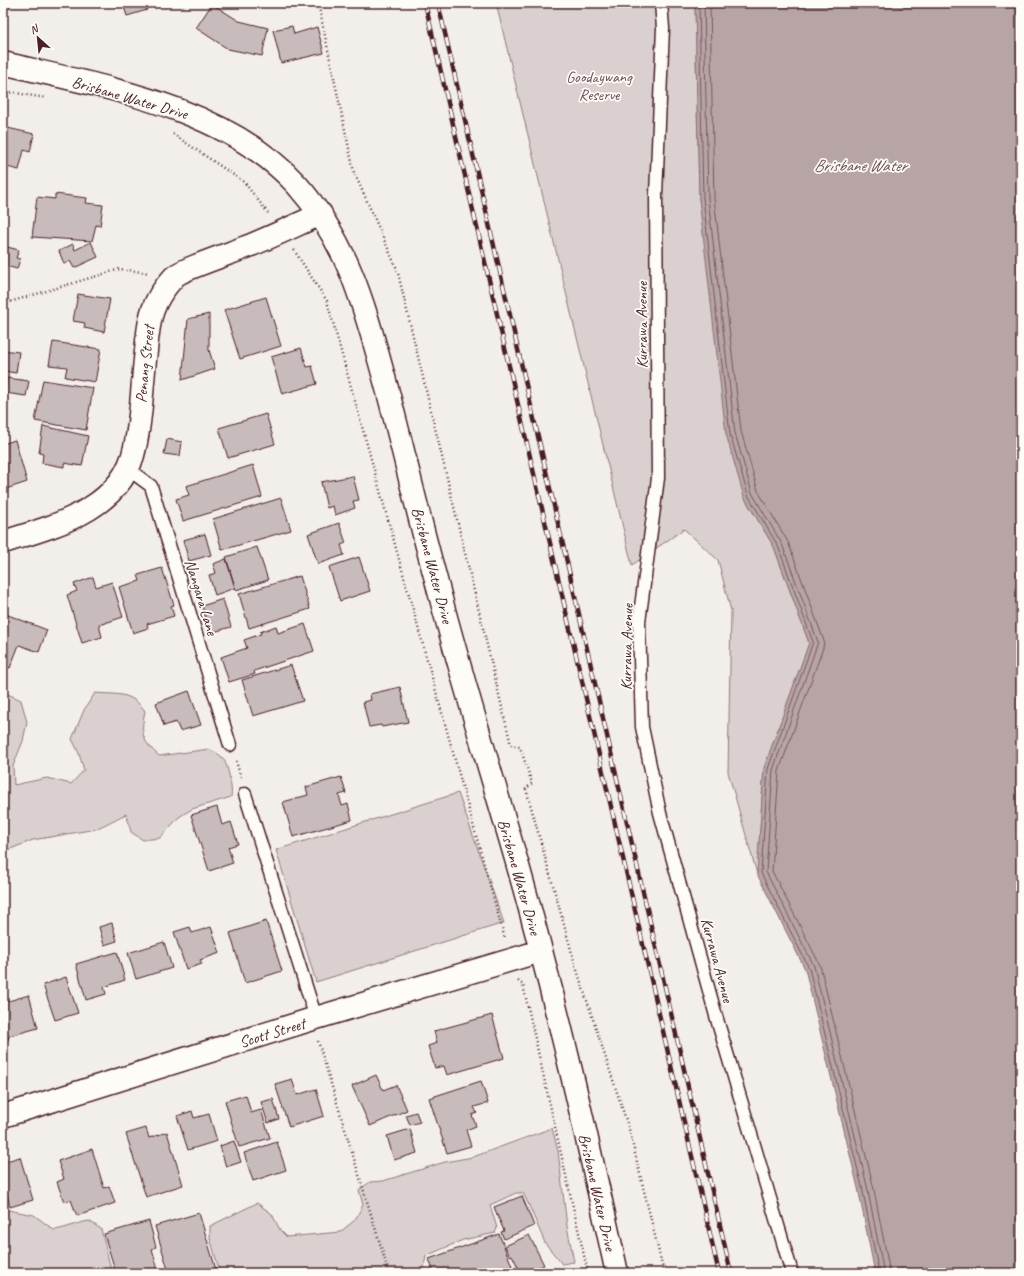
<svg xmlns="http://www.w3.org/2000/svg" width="1024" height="1276" font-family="Caveat,sans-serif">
  <rect width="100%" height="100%" fill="#f2efeb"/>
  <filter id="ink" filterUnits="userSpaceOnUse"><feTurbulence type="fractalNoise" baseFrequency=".025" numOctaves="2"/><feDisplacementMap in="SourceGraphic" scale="8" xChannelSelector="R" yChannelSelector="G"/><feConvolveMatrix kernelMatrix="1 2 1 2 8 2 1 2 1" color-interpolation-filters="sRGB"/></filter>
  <g filter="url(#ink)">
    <path fill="#d9d0cf" stroke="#92787d" d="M496,3H695L699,199L744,497L774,547L809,643L764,768L757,874L728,772L731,611L718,560L684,529L632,565Z
      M3,692L21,700L27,722L23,741L13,766L14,785L47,778L71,784L84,770L78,751L72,739L84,710L95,693C117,695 131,691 145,711C140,735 142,740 159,756L209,749C213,751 219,754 222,757C228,763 233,790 231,797L192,809L179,817L160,838L143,840L131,832L126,814L96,829L33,840L3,852Z
      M458,793L504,923L316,982L276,850Z
      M552,1128L558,1151L567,1226L574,1262L562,1264L545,1243L528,1203L523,1193H516L490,1205L497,1228L495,1233L463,1240L426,1256L423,1273H220L210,1238V1226L257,1203L272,1214L280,1230L287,1237L340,1232L355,1220L363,1205L359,1190L370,1182L383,1181L445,1162L473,1157Z
      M3,1209L34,1215L54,1230C69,1228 75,1223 89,1221L101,1229L112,1273H3Z"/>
    <path fill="#b7a5a6" stroke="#8b6f75" d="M695,3H1021V1273H875L858,1188L805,969L757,874L764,768L809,643L774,547L744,497L726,434L699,199Z"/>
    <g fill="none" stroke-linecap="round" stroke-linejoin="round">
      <path stroke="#76555c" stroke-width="1" d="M699,3L703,198L730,434L748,495L778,546L813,642L768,769L761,873L809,968L862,1187L879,1273
        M704,3L708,198L735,433L752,493L782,544L818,642L773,770L766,872L814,966L867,1186L884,1273
        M710,3L714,198L741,431L758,491L788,542L824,641L823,648L779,771L772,871L820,965L873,1185L890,1273"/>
    </g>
    <path fill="#c8bbbb" stroke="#4a1f2b" d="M3,3H10L8,10L3,9Z
      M115,3H144L147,10L127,16L123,4L116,7Z
      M212,4L239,21L268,28L262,56L228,49L196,28Z
      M292,26L294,34L317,27L324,53L281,63L273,30Z
      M3,127L34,134L30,152L24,150L19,170L3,166Z
      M55,194L87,198L86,203L103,205L100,226L96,225L92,241L32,237L37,197L55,199Z
      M91,242L98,257L74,268L70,261L64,264L59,251L73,244L75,250Z
      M3,246L19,250L16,258L20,259L17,269L6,266L3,276Z
      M78,294L110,299L104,332L84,328L85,323L73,321Z
      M266,297L281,346L240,359L224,310Z
      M209,314V350L215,369L182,380L188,319Z
      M53,342L101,349L95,382L65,377L67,367L49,365Z
      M301,348L307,367L312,366L317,384L282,394L271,357Z
      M3,350L19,352L16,373L3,371Z
      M7,378L29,381L26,396L5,393Z
      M43,380L93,388L86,430L35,421Z
      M266,414L275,444L228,458L219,428Z
      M43,426L88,436L82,466L64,463V467L42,463L43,454L39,453Z
      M167,439L182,442L180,456L164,454Z
      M15,440L27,482L3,490V444Z
      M253,465L262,497L183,521L176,499L189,495L186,486Z
      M353,476L359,500L353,501L355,508L335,515L333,506L327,508L321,482Z
      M281,498L291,530L222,550L213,519Z
      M339,523L346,543L341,545L344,555L318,564L308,534Z
      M205,534L211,555L189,561L183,540Z
      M257,547L268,580L236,590L226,557Z
      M359,557L370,591L340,601L329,567Z
      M226,559L235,588L215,595L209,575L216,573L213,564Z
      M162,568L174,605L171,606L174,616L147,624L148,628L133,633L119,587L140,581L138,575Z
      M300,576L310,609L249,628L239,594Z
      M93,577L96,587L112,582L123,617L99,625L102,637L82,643L67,595L77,591L74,584Z
      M223,599L231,627L210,633L202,606Z
      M3,613L47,630L39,652L19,645L10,668L3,665Z
      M305,624L314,651L254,671L255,674L229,682L221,657L247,648L244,640L261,634L260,632L276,626L278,633Z
      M291,665L303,701L253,716L242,680Z
      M400,687L408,722L382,727L381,725L369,727L363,702L371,700L370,694Z
      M189,691L201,725L180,731L176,722L164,726L156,703Z
      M341,777L346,793L339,795L342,806L348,804L352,820L293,837L283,802L308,795L306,787Z
      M217,807L222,825L231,822L238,844L228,847L233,863L209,871L191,815Z
      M266,921L282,971L245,983L230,933Z
      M112,923L117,941L104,945L99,927Z
      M190,927L192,933L211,927L220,953L200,960L202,964L186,969L174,932Z
      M164,942L172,968L136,979L128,953Z
      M117,952L125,980L104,987L106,994L86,1000L76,964Z
      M66,977L78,1013L55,1020L43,985Z
      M3,994L5,1002L29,995L38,1028L9,1036L8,1040L3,1044Z
      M492,1015L504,1058L447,1075L444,1066L435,1068L428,1046L437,1043L434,1031Z
      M376,1075L383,1090L396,1085L407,1110L370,1126L352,1086Z
      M292,1079L297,1095L316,1089L324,1116L289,1127L275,1084Z
      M481,1081L488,1103L474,1107L477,1113L472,1115L476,1126L466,1130L471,1146L447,1153L429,1098Z
      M246,1095L251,1113L261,1110L270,1138L239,1147L225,1101Z
      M273,1099L279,1119L268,1123L261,1102Z
      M192,1111L194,1118L209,1114L217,1141L188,1150L177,1116Z
      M416,1112L420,1122L410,1125L406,1115Z
      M146,1128L149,1138L167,1132L183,1185L146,1197L126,1134Z
      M410,1129L417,1153L394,1160L387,1136Z
      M234,1141L241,1162L226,1167L220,1146Z
      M277,1142L286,1170L253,1181L244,1153Z
      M92,1149L104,1188L109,1186L115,1203L77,1216L71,1200L64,1202L57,1182L64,1179L58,1161Z
      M20,1157L33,1200L10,1207L7,1194L3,1195V1162Z
      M522,1196L534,1226L504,1239L501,1232L504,1231L494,1207Z
      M199,1213L217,1273H169L155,1226Z
      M149,1221L156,1247L152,1249L159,1273H116L104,1234Z
      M499,1234L512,1266L510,1267L512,1273H434L429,1259Z
      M529,1235L544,1265L526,1273H521L512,1255L510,1256L505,1246Z"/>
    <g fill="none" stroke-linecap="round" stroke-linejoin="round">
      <defs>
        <path id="service" d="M661,3L663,28L656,195L658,478L639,622L642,727L660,813L716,1016L792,1273
          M128,469L151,486L230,745
          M245,794L316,1018"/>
        <path id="minor" d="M3,542C55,526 123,509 135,447C142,416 142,382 146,351C149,318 151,302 174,277C180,270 234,252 246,247C272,237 296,225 321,214
          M3,1116L316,1018L541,951"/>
        <path id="secondary" d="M3,63C102,87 225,106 297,185C346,240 363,301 382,370C401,438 416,508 435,576C460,673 490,769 518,866C556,1000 587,1137 617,1273"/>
      </defs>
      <use href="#service" stroke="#4a1f2b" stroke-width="15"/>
      <use href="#minor" stroke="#4a1f2b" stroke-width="25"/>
      <use href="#secondary" stroke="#4a1f2b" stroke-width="25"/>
      <path stroke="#4a1f2b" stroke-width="2.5" stroke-dasharray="1 3" stroke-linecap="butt" d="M318,3L354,172L397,269L511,745L520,747L532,783L526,789L575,964L629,1129L664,1273
        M3,91L46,98
        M173,134L244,182L268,213
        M294,250L327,301L505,939
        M3,304L120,269L149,273
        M236,761L241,778
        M518,981L523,985L588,1273
        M318,1041L389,1273"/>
      <use href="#service" stroke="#fdfcf7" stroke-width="12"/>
      <use href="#minor" stroke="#fdfcf7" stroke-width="22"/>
      <use href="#secondary" stroke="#fdfcf7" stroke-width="22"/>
      <defs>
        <path id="rail" d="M425,3L719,1273
          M438,3L731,1273"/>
      </defs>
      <use href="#rail" stroke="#4a1f2b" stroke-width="4.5"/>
      <use href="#rail" stroke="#fdfcf7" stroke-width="3" stroke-dasharray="9" stroke-linecap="butt"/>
    </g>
  </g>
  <g text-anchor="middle" stroke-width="3.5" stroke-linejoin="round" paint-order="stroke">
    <g font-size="16" fill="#6e4b54" stroke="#fdfcf7">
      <text x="599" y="82">Goodaywang<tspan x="599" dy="18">Reserve</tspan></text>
    </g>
    <g font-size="16" fill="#4a1f2b" stroke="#fdfcf7">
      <text transform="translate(130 97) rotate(16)" y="6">Brisbane Water Drive</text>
      <text transform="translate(641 325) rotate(-90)" y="6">Kurrawa Avenue</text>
      <text transform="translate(144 364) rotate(-84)" y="6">Penang Street</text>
      <text transform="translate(433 565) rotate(75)" y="6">Brisbane Water Drive</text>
      <text transform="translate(202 597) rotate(73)" y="6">Nangara Lane</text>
      <text transform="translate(626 647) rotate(-89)" y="6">Kurrawa Avenue</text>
      <text transform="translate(520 877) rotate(74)" y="6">Brisbane Water Drive</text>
      <text transform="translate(718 960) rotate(75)" y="6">Kurrawa Avenue</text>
      <text transform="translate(272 1032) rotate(-17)" y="6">Scott Street</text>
      <text transform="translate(598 1192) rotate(77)" y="6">Brisbane Water Drive</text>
    </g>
    <g font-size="17" font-style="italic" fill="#704e56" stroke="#fdfcf7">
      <text x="860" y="171">Brisbane Water</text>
    </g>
  </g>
  <rect width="1024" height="1276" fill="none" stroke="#fdfcf7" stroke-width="16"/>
  <rect x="8" y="8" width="1008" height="1260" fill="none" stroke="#4a1f2b" stroke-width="1.5" filter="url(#ink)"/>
  <g transform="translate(38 38) rotate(333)" stroke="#fdfcf7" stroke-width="3" paint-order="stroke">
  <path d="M0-3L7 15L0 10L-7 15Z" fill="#4a1f2b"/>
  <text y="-6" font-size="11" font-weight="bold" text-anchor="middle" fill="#4a1f2b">N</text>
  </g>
</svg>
